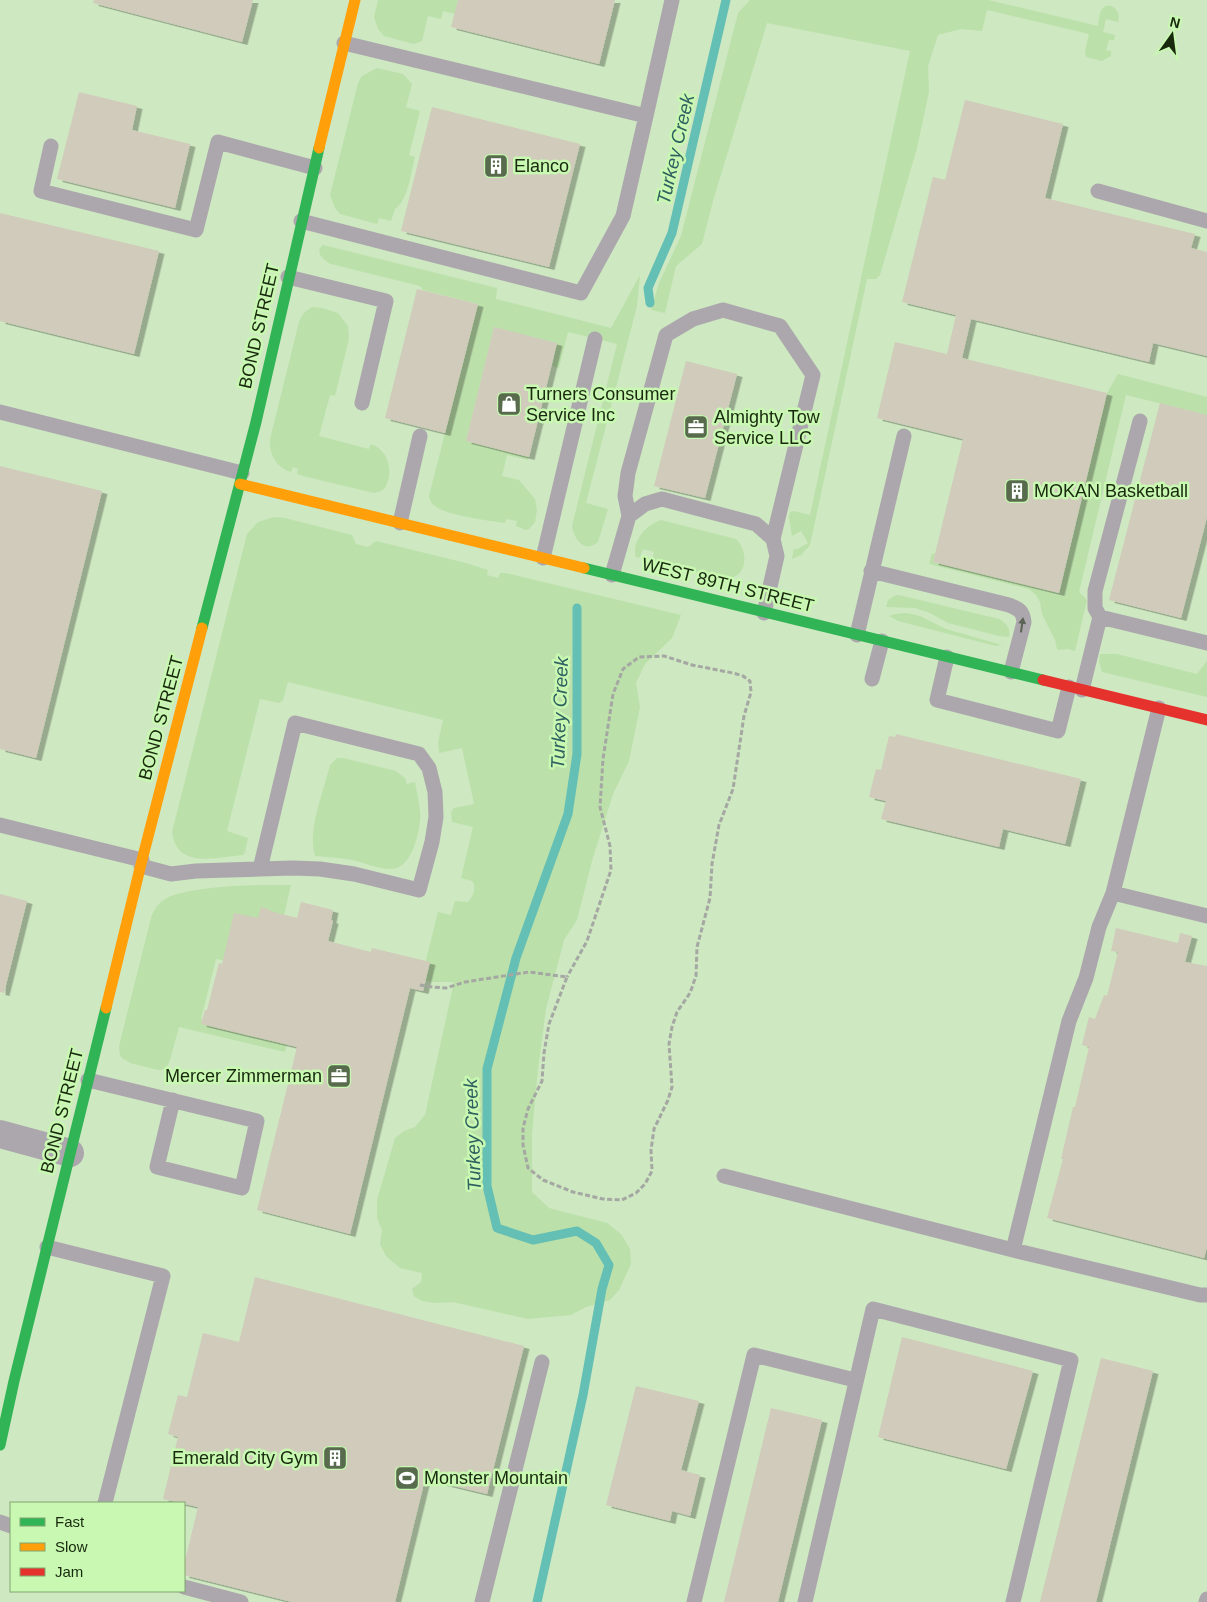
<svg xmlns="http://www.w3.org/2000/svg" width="1207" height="1602" font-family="Arial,sans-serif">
  <defs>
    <filter id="shadow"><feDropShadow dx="5.5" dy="3" stdDeviation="0" flood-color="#0004"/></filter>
  </defs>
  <rect width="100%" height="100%" fill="#cee8c1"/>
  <path fill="#bbe0aa" d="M378,0H458L455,14L443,11L441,19L428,16L422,41L414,44L384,36L378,29L374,17Z
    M750,0H988L1098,26C1099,21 1099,13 1102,9C1109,1 1117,8 1119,15L1118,22L1106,19L1103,32L1115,35L1114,40H1109L1106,50L1111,51V56L1102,61L1086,57L1085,51L1089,34L987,10L982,31L961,29L938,35L928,66L929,92L917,148L880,275L876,279H867L810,545L801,555L792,559L794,548L796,550L808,543L801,531L792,536L789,517L790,512L794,511L810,515L910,51L767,23L713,201L702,244L676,266L665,313L651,310L659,283L681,236L738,13Z
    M377,68L403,74L412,84L406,107L420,111L409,155L415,157C411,172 408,201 395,209L391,221L379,218L377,224L340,214L335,208L330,195L358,83L362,76Z
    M323,245L497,288L496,299L611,328L640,275L637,306L586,503L608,509L598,542C584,554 574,539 572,526L617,344L568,332L559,368L552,366L557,343L494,328L466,441L529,457L528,460L507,455L502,476L519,480L535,499L537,510L535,522L529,529L526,530L516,526L517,521L506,519L505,523C490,521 445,515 435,506C431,503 430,501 429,496L478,304L423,290L420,286L331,264C325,261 317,255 320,248Z
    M313,307L322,308L338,313L348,326L349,339L335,396L330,395L319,436L369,449L371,444C389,451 394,471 385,488L381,491L374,493L303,476L297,474L298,469L293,467L291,472C276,468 269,454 270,439L299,322C302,315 305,310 313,307Z
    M1118,374L1207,397V415L1126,395L1079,592L1087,600L1075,651L1068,649L1058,650L1057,649L1055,640L1042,614L1040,602L1036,595L1029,589L929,564L932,553L935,554L933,562L1059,593L1107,393Z
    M274,517L285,518L352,535L356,544L368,547L376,541L466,563L488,570L487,575L498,578L500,573H506L681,615L672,638L645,664L636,683L640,707L629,761L613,794L592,861L577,920L564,940L546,1009L538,1069L532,1134V1192L549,1208L607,1223L621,1234L630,1249L631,1264L619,1290L610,1300L586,1307L571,1315L528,1319L453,1302L434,1303L422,1301L414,1296L412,1289L421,1282L422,1273L400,1268L386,1256L380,1244L382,1230L377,1218V1200L395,1138L404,1131L415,1127L425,1115L454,982H433L421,980L438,912L451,915L455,901L468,902C473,897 477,887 472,881L461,878L473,827L452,822L451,812L454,808L474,804L462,748L439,753L438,742L443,720L288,682L283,700L280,703L260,699L227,831L248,838L245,852L243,855C216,857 177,870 172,832L247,534L258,522Z
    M661,520L736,539C749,552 748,578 725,579L657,563L652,560L654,552L643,549L640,557L636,558C631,541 646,525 661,520Z
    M896,595L903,596L999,619C1006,623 1011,628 1009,637L999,636L948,623L930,613L915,608L886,607L888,600Z
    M907,613L920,616L946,629L1002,645L996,646L898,621L889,616L895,614Z
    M1100,654H1117L1197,674L1207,661V697L1102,672L1099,662Z
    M337,758H343L396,771L405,778L407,784L415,782C417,794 421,807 420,820C419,835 411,869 391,869C379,869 365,863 353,860C341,858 328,857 315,856C307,831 324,790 330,765Z
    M255,885H291L284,915L259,921L227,961L216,959L201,1019L288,1040L285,1052L179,1027L170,1060L167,1067L161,1070H158L130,1063L122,1058L120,1055L119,1046L151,918C153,912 156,906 162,901C179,888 233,886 255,885Z"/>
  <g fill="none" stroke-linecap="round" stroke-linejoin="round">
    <path stroke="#64bfb4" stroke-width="9" d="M650,303L648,288L672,233L726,0
      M537,1602L583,1395L602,1289L609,1265L596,1243L577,1231L533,1240L497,1228L487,1186V1069L516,958L568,814L577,754V608"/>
  </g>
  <path fill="#d0cbba" filter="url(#shadow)" d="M94,0H253L242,42L93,3Z
    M458,0H615L599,64L451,27Z
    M79,92L137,106L132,130L190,144L175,208L57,179Z
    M965,100L1063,124L1045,198L1195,234L1191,248L1207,252V356L1153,343L1149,362L971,319L962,358L1107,393L1059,593L933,562L963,439L877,418L895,342L947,354L956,315L902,302L933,177L945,180Z
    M432,107L580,144L549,267L401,231Z
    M0,213L159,251L134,354L0,321Z
    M417,289L478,304L445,433L385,418Z
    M494,327L557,343L529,457L466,441Z
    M686,361L737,374L705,498L654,486Z
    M1160,403L1207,415V517L1181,618L1109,600Z
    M0,466L102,491L36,758L0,749Z
    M896,734L1081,779L1065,844L1003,829L999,847L881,819L886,801L869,797L876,769L881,770L889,736L895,737Z
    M0,894L27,901L4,993L0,992Z
    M301,902L333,910L331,920L333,921L328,941L371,952L372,948L430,962L423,991L410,988L350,1234L257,1210L297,1047L201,1024L205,1010H207L219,963L222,964L234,913L258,918L261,907L270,910V911L297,918Z
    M1116,928L1178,943L1180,933L1192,936L1185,962L1207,966V1247L1204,1258L1047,1218L1063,1159H1061L1073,1107H1075L1089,1047L1082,1045L1089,1017L1095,1019L1104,995L1107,996L1118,952L1111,951Z
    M255,1277L524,1346L487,1494L425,1479L395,1602H292L184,1575V1565L198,1507L163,1499L178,1437L168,1434L178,1395L187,1397L203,1333L239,1342Z
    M902,1337L1033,1371L1006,1469L878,1437Z
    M1101,1358L1153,1371L1096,1602H1040Z
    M636,1386L699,1401L681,1470L700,1475L690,1516L672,1511L670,1521L606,1505Z
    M771,1408L822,1420L778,1602H724Z"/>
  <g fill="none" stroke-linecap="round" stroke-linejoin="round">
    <path stroke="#a4a7a2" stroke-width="3" stroke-dasharray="5 2.5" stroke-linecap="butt" d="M420,985L433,987L446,988L465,982L529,972L567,977L549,1024L544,1053L542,1081L528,1109L523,1128V1145L528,1168L543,1180L573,1192L603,1199L622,1200L636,1193L645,1184L652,1171L651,1150L654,1129L668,1100L672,1087L669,1044L672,1027L677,1012L690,993L696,976L697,947L710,898L712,864L719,825L733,789L744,716L751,692L750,681L743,676L733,673L692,665L664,656L639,657L623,669L613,694L603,759L600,807L610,846L611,870L587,941L567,977"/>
    <path stroke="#aca7ad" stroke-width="15" d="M344,43L646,116L672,0
      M51,146L41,191L196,230L218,142L315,168
      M1098,191L1207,221
      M301,221L581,293L623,216L646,116
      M288,277L386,301L362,403
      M0,412L242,473
      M629,516L625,496L628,473L666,335L693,319L723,310L780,326L813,375L773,539
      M400,523L420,436
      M543,558L595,339
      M871,571L1009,605C1019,609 1023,611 1024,622L1011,672
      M612,575L629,516L645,504L662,499L756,524L773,539L777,556L764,613
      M1100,617L1095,608V591L1140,421
      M857,635L904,436
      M947,657L937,700L1058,731L1069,687
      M872,679L882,641
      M1082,690L1100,617L1207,643
      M0,825L142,860
      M141,866L171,874L196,871L260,869L293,868L320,869L354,874L419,890L432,842L436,817L435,792L429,768L419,754L295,723L260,869
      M1113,893L1207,916
      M88,1080L257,1121L242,1188L157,1167L173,1100
      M724,1176L1013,1250L1200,1295H1207
      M47,1247L163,1276L105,1503
      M1013,1250L1069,1021L1086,978L1099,927L1113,893L1159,708
      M0,1522L11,1526
      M184,1587L241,1602
      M482,1602L542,1362
      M694,1602L754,1355L855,1380
      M805,1602L873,1309L1071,1360L1013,1602
      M1206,1602L1207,1599"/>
    <path stroke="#aca7ad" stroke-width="28" d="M0,1134L70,1153"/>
    <path stroke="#30b455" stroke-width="11" d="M584,568L1043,680
      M202,628L256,422L319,148
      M0,1445L14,1381L106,1008"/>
    <path stroke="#ff9f0a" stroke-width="11" d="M319,148L355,0
      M240,484L584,568
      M106,1008L142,860L202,628"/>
    <path stroke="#e5322d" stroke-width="11" d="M1043,680L1207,720"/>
  </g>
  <defs><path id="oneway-solid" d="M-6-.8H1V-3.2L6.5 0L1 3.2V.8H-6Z" transform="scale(1.25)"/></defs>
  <use fill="#5b6256" href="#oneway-solid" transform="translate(1022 625) rotate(-82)"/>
  <defs>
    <symbol id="building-square" viewBox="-11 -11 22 22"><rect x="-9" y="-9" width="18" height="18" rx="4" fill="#586c4d" stroke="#c8f8b1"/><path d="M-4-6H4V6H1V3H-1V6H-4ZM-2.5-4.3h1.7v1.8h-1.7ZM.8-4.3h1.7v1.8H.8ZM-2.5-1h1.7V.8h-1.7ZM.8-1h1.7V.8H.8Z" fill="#fff"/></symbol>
    <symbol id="shop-square" viewBox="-11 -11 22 22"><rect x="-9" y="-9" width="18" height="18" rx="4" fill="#586c4d" stroke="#c8f8b1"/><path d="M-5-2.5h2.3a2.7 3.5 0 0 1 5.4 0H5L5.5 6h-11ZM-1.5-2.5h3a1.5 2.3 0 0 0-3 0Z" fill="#fff"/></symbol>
    <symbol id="office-square" viewBox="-11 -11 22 22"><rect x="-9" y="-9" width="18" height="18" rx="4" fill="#586c4d" stroke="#c8f8b1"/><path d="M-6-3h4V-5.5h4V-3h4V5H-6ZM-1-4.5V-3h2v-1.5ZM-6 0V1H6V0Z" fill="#fff"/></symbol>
    <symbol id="stadium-square" viewBox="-11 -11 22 22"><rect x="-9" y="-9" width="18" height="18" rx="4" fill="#586c4d" stroke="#c8f8b1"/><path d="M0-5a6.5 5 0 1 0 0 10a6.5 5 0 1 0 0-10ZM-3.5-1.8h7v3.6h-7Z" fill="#fff"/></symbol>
  </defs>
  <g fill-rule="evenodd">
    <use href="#building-square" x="482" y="152" width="28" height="28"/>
    <use href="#shop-square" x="495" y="390" width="28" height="28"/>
    <use href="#office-square" x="682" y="413" width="28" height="28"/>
    <use href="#building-square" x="1003" y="477" width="28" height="28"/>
    <use href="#office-square" x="325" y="1062" width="28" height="28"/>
    <use href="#building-square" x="321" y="1444" width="28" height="28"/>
    <use href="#stadium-square" x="393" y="1464" width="28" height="28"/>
  </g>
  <g text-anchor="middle" stroke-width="5" stroke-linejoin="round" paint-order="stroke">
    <g font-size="18" fill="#18290e" stroke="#c8f8b1" text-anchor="start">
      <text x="514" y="172">Elanco</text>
      <text x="526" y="400">Turners Consumer<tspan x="526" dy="21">Service Inc</tspan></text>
      <text x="714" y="423">Almighty Tow<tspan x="714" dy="21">Service LLC</tspan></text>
      <text x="1034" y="497">MOKAN Basketball</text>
      <text x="322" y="1082" text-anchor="end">Mercer Zimmerman</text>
      <text x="318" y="1464" text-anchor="end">Emerald City Gym</text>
      <text x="424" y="1484">Monster Mountain</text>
    </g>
    <g font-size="18" fill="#18290e" stroke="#c8f8b1">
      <text transform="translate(259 326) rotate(-77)" y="6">BOND STREET</text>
      <text transform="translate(728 585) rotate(14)" y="6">WEST 89TH STREET</text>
      <text transform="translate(161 718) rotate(-75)" y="6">BOND STREET</text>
      <text transform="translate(62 1111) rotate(-76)" y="6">BOND STREET</text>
    </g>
    <g font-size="19" font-style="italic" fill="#306161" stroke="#c8f8b1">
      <text transform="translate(675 149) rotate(-77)" y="7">Turkey Creek</text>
      <text transform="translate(559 713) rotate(-88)" y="7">Turkey Creek</text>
      <text transform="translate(472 1135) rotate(-92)" y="7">Turkey Creek</text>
    </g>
  </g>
  <rect x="10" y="1502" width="175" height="90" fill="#c8f8b1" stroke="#82a570"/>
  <rect x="20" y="1518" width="25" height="8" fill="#30b455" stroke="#82a570"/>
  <text x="55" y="1527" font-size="15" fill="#18290e">Fast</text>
  <rect x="20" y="1543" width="25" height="8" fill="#ff9f0a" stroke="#82a570"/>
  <text x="55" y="1552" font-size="15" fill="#18290e">Slow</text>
  <rect x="20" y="1568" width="25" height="8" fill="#e5322d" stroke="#82a570"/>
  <text x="55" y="1577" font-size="15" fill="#18290e">Jam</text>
  <g transform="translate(1172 35) rotate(14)" stroke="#c8f8b1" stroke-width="4" paint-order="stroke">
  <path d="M0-4L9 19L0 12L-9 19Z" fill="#18290e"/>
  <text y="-8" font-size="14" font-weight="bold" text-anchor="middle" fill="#18290e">N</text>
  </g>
</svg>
